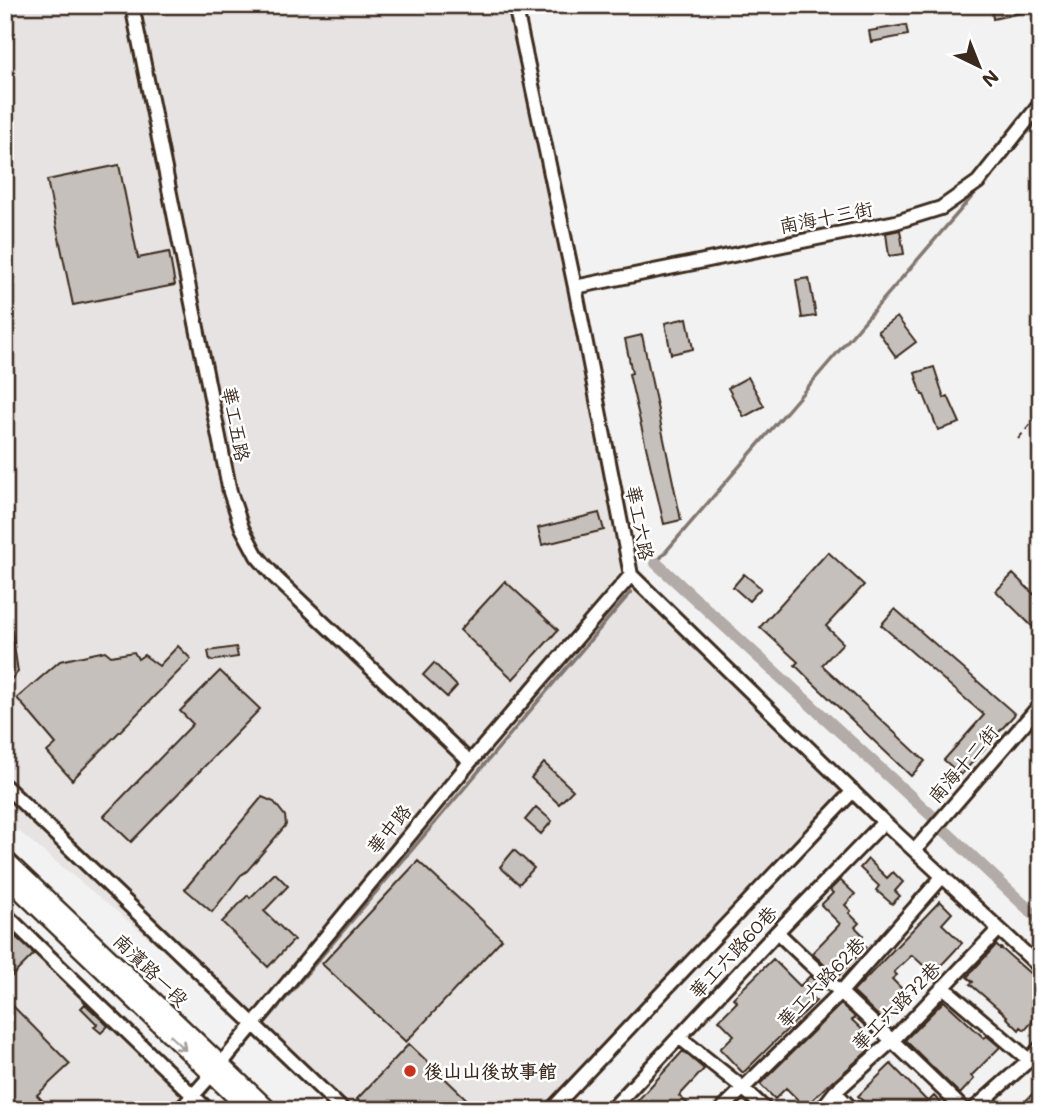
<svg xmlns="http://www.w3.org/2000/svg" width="1046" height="1115" font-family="Mali,'LXGW WenKai TC',sans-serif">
  <rect width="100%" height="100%" fill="#f3f2f2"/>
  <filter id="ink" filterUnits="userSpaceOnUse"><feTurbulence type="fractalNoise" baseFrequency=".0143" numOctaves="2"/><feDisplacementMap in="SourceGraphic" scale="14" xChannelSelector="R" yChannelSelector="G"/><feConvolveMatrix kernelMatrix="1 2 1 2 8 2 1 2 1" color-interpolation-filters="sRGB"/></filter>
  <g filter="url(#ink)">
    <path fill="#e6e3e2" d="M5,5H525L631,575L853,791L551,1110H343L254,1024L5,820Z
      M5,918L190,1095L177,1110H5Z"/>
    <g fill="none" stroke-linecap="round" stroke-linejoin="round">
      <path stroke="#827770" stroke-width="3.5" d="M994,171L1041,117
        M656,563L982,185
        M229,1065L631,592
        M191,1110L213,1084"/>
      <path stroke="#b2aba7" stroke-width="12" d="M656,563L932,816
        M941,827L1041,921"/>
    </g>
    <path fill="#c6c0bd" stroke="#3b2a1e" stroke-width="2" d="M991,5H1039V9L993,19Z
      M906,25L908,35L871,42L869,31Z
      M119,165L138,258L169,252L175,285L73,305L47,180Z
      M900,230L904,254L889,256L886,233Z
      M809,278L816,316L802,318L796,280Z
      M897,317L916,342L896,357L878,331Z
      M687,318L693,349L671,354L665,323Z
      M642,335L681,520L664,524L629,374L632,373L625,339Z
      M934,367L944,398L948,396L960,423L938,430L924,395H922L915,373Z
      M748,377L764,406L744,417L728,388Z
      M599,513L604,530L542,545L538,528Z
      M828,552L864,585L826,626L843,643L822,665L925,761L911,776L812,682L795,665L798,662L760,627Z
      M744,574L761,588L749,601L733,587Z
      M1013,574L1041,601V635L996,591Z
      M505,581L558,630L513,679L460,630Z
      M895,609L1015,714L961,775L944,760L984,715L881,625Z
      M5,625H11L18,672L5,686Z
      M178,646L191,659L72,780L47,752L56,744L17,698L60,661L105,651L111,656L134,652L138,659L144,655L159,666Z
      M236,647L238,657L210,661L208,651Z
      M434,663L457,686L447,697L423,675Z
      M220,671L260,709L131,842L104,816L193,724L180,711Z
      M544,763L573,790L559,804L531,778Z
      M262,797L274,802L285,816L286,825L247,871L241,875L212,912L185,889Z
      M536,807L552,821L541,834L525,820Z
      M514,850L534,868L519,884L500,867Z
      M868,859L887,878L893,872L903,882L895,891L900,896L892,904L876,890L879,886L860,868Z
      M418,861L502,939L406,1042L322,964Z
      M275,873L288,886L264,911L294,940L268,967L222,922L248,895L250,898Z
      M840,880L855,894L845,905L851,911L849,913L859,923L855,927L863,935L858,939L866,947L837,977L812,953L840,924L821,905L833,893L830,890Z
      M940,901L952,913L942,924L962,943L933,974L912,955L894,972L897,975L892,979L910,997L885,1022L853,992Z
      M5,927L34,954L5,983Z
      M996,945L1000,949L1001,948L1041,983V1012L1025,1030L1021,1027L1019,1030L1006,1017L1007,1016L970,984L973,982L967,977Z
      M773,959L800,986L810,976L817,983L807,993L816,1001L743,1073L720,1049L734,1035L719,1020L737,1002L733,998Z
      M944,1001L984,1038L987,1036L1000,1047L971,1076L974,1079L960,1094L905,1040Z
      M11,1004L70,1064L37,1095L51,1110H5V1011Z
      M85,1004L108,1026L101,1033L94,1027L97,1024L81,1008Z
      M841,1004L855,1017L852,1020L870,1037L865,1042L868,1044L866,1046L870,1049L834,1081L833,1080L805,1107L786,1088L775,1099L760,1084Z
      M409,1044L478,1110H369L357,1099Z
      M683,1051L704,1069L679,1096L695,1110H673L667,1105L663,1110H629Z
      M891,1064L928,1102L934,1096L947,1110H871L858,1096Z
      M1036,1090L1041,1094V1110H1017Z"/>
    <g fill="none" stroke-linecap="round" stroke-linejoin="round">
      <defs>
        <path id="street" d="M132,5L230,492L242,528L257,556L276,578L470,762
          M515,5L575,287L631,575L884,822L1041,968
          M575,287L896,222L941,208L978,182L1041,103
          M5,786L343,1110
          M915,850L1041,704
          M5,914L208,1110
          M777,932C839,992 903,1049 964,1110
          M943,987L1029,1060
          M679,1037L743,1088L766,1110
          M835,1092L853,1110
          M180,1110L221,1064L470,762L631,575
          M551,1110L853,791
          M611,1110L777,932L884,822
          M721,1110L840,993L943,876
          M821,1110L835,1092L893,1040L998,930
          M973,1110L1029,1060L1041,1047"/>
        <path id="secondary" d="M5,859L269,1110
          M5,876L249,1110"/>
      </defs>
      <use href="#street" stroke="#3b2a1e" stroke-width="18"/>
      <use href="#secondary" stroke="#3b2a1e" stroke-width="21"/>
      <path stroke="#3b2a1e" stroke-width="2" stroke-dasharray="7 5" stroke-linecap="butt" d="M1018,439L1041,412"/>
      <use href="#street" stroke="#fff" stroke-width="12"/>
      <use href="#secondary" stroke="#fff" stroke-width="16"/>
    </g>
    <defs><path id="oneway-shaft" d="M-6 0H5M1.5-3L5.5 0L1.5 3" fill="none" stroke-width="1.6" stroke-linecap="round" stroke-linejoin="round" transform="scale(1.75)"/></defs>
    <use stroke="#a79f9a" href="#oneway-shaft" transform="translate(178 1043) rotate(43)"/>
  </g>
  <circle fill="#c8321e" stroke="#fff" stroke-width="2.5" cx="410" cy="1071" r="7"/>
  <g text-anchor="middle" stroke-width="5" stroke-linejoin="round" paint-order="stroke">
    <g font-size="19" fill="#3b2a1e" stroke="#fff">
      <text transform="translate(826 217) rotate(-11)" y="7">南海十三街</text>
      <text transform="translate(236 424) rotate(79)" y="7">華工五路</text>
      <text transform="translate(640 523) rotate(79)" y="7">華工六路</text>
      <text transform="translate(963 764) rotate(-49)" y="7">南海十二街</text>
      <text transform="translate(389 829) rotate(-51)" y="7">華中路</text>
      <text transform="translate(733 952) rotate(-47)" y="7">華工六路60巷</text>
      <text transform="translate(151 970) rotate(44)" y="7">南濱路一段</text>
      <text transform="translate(821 982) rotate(-46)" y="7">華工六路62巷</text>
      <text transform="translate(896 1006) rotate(-45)" y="7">華工六路72巷</text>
    </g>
    <g font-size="19" font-weight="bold" fill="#3b2a1e" stroke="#fff" text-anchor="start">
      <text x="424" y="1078">後山山後故事館</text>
    </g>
  </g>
  <rect width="1046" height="1115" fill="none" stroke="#fff" stroke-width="28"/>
  <rect x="14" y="14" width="1018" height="1087" fill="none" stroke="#3b2a1e" stroke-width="2.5" filter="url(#ink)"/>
  <g transform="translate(979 66) rotate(137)" stroke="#ffffff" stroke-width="5" paint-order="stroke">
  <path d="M0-5L12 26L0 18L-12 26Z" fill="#3b2a1e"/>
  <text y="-10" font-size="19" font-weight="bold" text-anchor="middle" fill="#3b2a1e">N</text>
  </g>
</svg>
